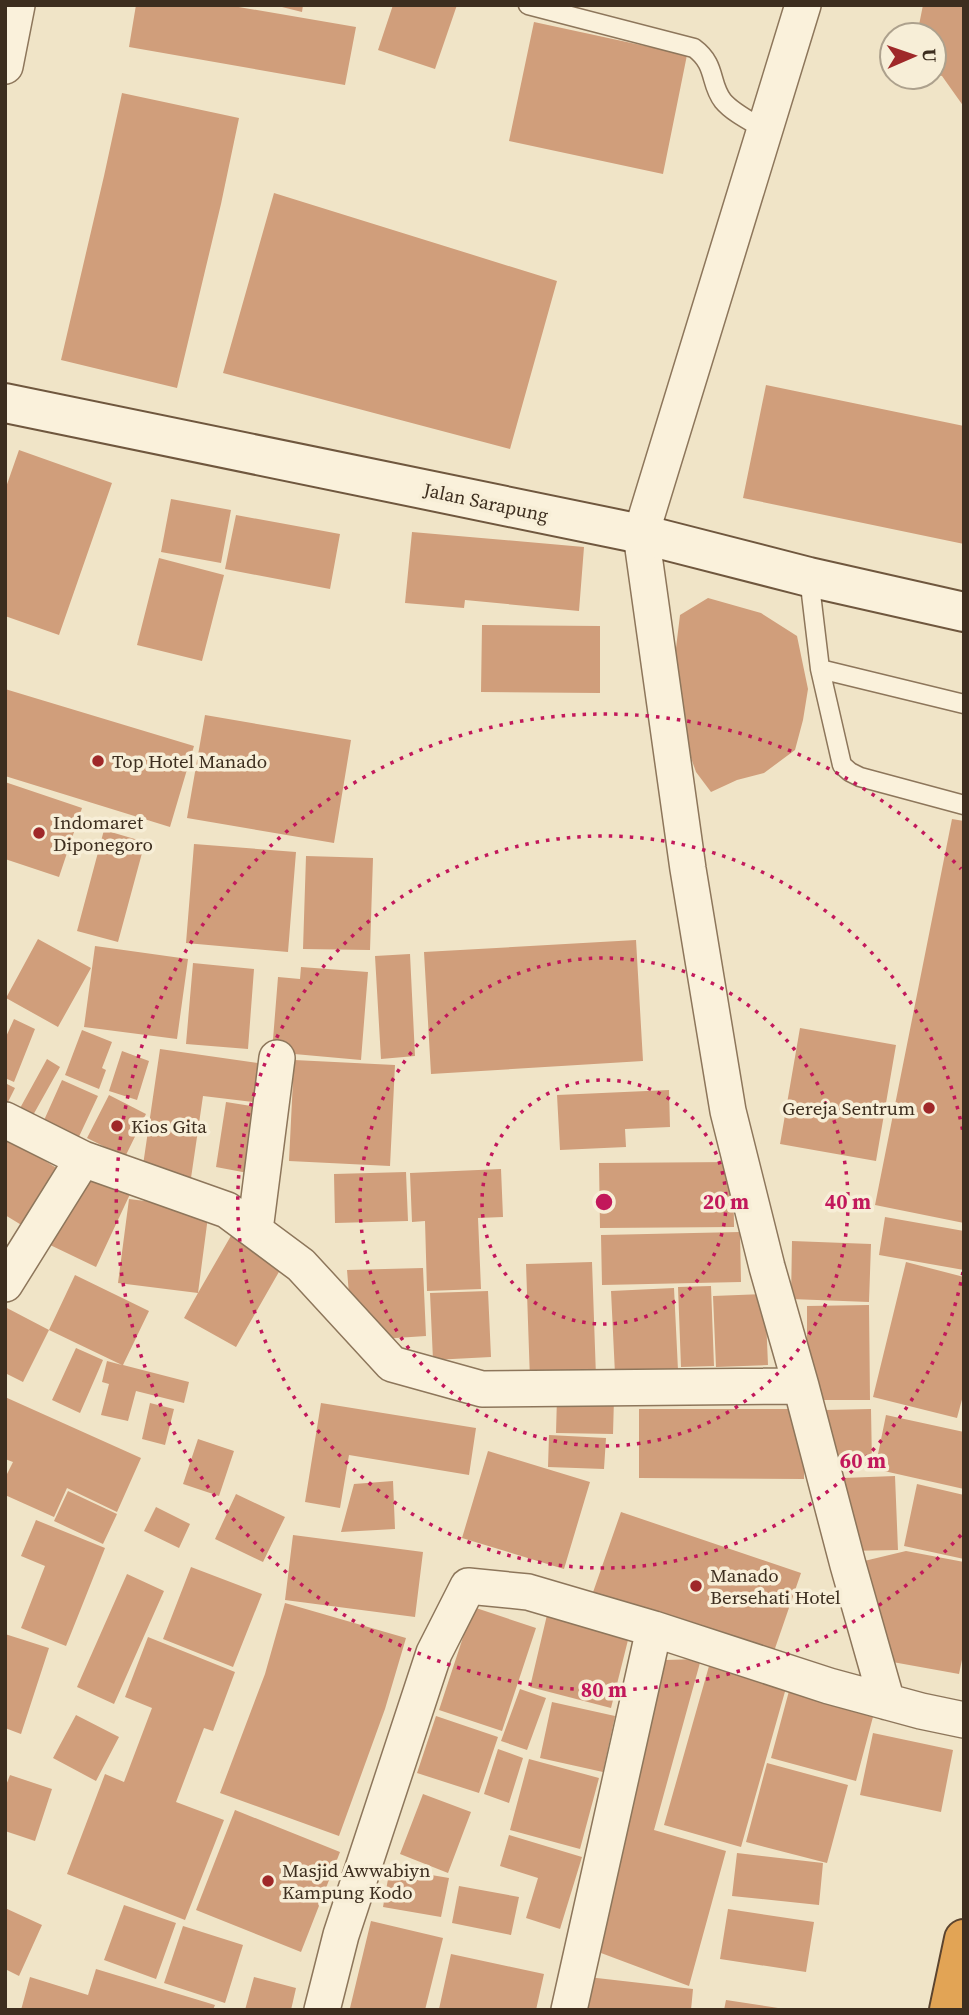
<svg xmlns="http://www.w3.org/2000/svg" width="969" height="2015" font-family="'Source Serif 4',serif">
  <rect width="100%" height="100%" fill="#f0e4c7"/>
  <path fill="#d09e7b" d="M136,5H227L356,27L345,85L129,47Z
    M274,5H303L302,12Z
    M393,5H457L435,69L378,50Z
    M923,5H964V107L942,76L934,74V35H917Z
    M534,22L687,55L663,174L509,141Z
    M122,93L239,118L221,204L177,388L61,360L104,176Z
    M274,193L557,281L510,449L223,373Z
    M766,385L964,426V544L743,498Z
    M19,450L112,483L59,635L5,616V490Z
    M171,499L231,510L221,563L161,552Z
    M236,515L340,534L330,589L225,569Z
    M412,532L584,547L579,611L465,600L464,608L405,603Z
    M159,558L224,575L202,661L137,645Z
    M708,598L761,613L797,636L808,689L803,720L795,750L764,773L737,780L711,792L696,772L684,738L670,666L676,648L680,615Z
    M482,625L600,626V693L481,692Z
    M5,689L194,746L170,827L5,776Z
    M205,715L351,740L334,843L187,818Z
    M5,782L82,808L59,877L5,859Z
    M952,819L964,821V1223L875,1205Z
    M104,830L145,842L118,942L77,931Z
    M194,844L296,852L288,952L186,943Z
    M306,856L373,858L370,950L303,949Z
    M38,939L91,968L58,1027L6,998Z
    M636,940L643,1061L431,1074L424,952Z
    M95,946L188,959L177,1039L84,1027Z
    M410,954L415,1056L381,1059L375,956Z
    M193,963L254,969L248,1049L186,1044Z
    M301,967L368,972L361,1060L272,1052L278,977L300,979Z
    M14,1019L35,1029L14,1082L5,1078V1039Z
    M800,1028L896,1045L876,1161L780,1144Z
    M82,1030L112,1042L102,1068L106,1070L99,1089L65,1075Z
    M160,1049L258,1063L253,1102L203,1096L191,1178L142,1172Z
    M122,1051L149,1061L137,1100L109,1091Z
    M47,1059L60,1067L32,1117L19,1110Z
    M294,1060L395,1065L390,1166L289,1161Z
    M62,1080L98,1096L76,1143L41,1127Z
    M5,1083L15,1088L7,1104L5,1103Z
    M669,1090L670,1127L625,1129L626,1147L560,1150L557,1095Z
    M109,1095L146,1114L125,1157L87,1138Z
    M226,1102L264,1108L253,1174L216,1167Z
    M5,1136L63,1172L28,1229L5,1215Z
    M733,1162L734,1227L600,1228L599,1163Z
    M82,1168L131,1192L96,1267L46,1243Z
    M501,1169L503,1217L478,1218L481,1289L427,1291L425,1221L412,1222L410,1173Z
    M406,1172L408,1221L335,1223L334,1174Z
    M129,1199L209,1209L198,1293L232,1234L284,1263L236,1347L184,1318L198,1293L118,1283Z
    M885,1217L964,1231V1270L879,1255Z
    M740,1232L741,1282L602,1285L601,1235Z
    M792,1241L871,1244L869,1302L791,1299Z
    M592,1262L596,1377L530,1380L526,1264Z
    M906,1262L964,1277V1392L957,1418L873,1397Z
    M423,1268L426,1336L381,1339L350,1306L347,1270Z
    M75,1275L149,1311L123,1365L189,1382L184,1403L136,1391L128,1421L101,1415L109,1384L102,1382L107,1361L122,1365L49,1330L23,1382L5,1373V1307L49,1330Z
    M711,1286L714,1366L681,1367L678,1287Z
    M674,1288L678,1370L615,1374L611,1291Z
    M488,1291L491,1357L433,1360L430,1293Z
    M765,1294L768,1365L716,1367L713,1296Z
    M869,1305L870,1400H807V1306Z
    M76,1348L103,1360L80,1413L52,1400Z
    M5,1397L141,1458L117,1512L67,1488L54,1517L5,1495V1478L13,1462L5,1459Z
    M557,1397L614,1398L613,1434L556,1433Z
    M150,1403L174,1409L165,1445L142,1439Z
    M321,1403L476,1428L469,1475L349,1455L340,1508L305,1502Z
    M639,1409H804V1479L639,1478Z
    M871,1409L872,1465L827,1466L825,1410Z
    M886,1415L964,1432V1489L875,1469Z
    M549,1435L606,1438L604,1469L548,1467Z
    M198,1439L234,1451L219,1496L183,1484Z
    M488,1451L590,1482L564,1569L462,1538Z
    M895,1476L898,1550L845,1551L843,1478Z
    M393,1481L395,1529L341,1532L354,1484Z
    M917,1484L964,1495V1559L904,1546Z
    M68,1491L117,1514L103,1544L54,1521Z
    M236,1494L285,1517L263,1562L215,1539Z
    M156,1507L190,1524L179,1548L144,1531Z
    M621,1512L801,1573L771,1660L591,1598Z
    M36,1520L105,1548L66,1646L21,1628L45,1566L21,1556Z
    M293,1535L423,1552L415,1617L285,1600Z
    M906,1551L964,1562V1650L959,1674L887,1661L860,1562Z
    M191,1567L262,1594L233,1667L163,1639Z
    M127,1574L164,1591L114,1704L77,1687Z
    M285,1603L406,1638L385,1709L339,1836L220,1793L265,1674Z
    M473,1607L536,1628L502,1731L439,1710Z
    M547,1615L629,1636L611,1708L530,1687Z
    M5,1634L49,1648L21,1734L5,1728Z
    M148,1637L235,1672L213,1731L204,1728L176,1802L224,1820L185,1920L67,1874L105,1774L124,1782L152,1708L125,1697Z
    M701,1659L654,1830L726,1851L689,1986L601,1953L609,1903L664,1660Z
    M709,1666L786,1688L741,1847L664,1825Z
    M520,1689L546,1698L527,1750L501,1741Z
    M789,1691L874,1713L856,1781L771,1758Z
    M552,1702L615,1716L603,1772L540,1758Z
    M76,1715L119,1737L96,1781L53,1758Z
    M436,1716L498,1737L479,1793L417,1773Z
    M873,1733L953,1750L941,1812L860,1795Z
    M498,1749L523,1758L509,1803L484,1794Z
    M529,1759L599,1778L580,1849L510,1830Z
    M767,1763L848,1785L827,1863L746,1842Z
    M10,1775L52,1789L35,1841L5,1831V1788Z
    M423,1794L471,1812L448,1873L400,1854Z
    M235,1810L340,1852L301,1952L196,1910Z
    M509,1835L582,1857L560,1929L526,1918L538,1878L500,1866Z
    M737,1853L823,1863L819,1905L732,1896Z
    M390,1868L449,1878L441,1917L383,1907Z
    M459,1886L519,1897L511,1935L452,1923Z
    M124,1905L176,1923L156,1979L104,1960Z
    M5,1908L42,1925L19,1976L5,1969Z
    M728,1909L814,1922L806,1972L720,1959Z
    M371,1921L443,1938L425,2010L350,2008Z
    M183,1926L243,1945L225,2003L164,1983Z
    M451,1954L544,1974L536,2010L439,2009Z
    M96,1969L215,2005L213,2010H21L30,1977L88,1995Z
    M254,1977L296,1988L291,2010H245Z
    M588,1977L693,1989L691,2010H581Z
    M726,2000L778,2008V2010H724Z"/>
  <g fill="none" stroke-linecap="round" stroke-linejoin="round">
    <defs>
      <path id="lane" d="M528,5L694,48C717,65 709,83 723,101C733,113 752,122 765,130
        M809,577L820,669L842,765L850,772L860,777L964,805
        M820,669L964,704"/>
      <path id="street" d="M803,5L641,534L688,869L728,1111L767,1267L801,1386L848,1565L887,1702
        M5,66L17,5
        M5,1120L83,1159L227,1210L301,1265L392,1364L482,1389L801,1386
        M255,1230L277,1058
        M5,1284L83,1159
        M322,2010L341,1935L434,1653L468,1586L528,1592L654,1629L829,1686L921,1711L964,1720
        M569,2010L654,1629"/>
      <path id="secondary" d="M5,403L641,534L809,577L964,612"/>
      <path id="highway" d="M949,2010L964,1939"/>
    </defs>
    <use href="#lane" stroke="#8d765b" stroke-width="21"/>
    <use href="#street" stroke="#8d765b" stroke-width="38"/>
    <use href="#secondary" stroke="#6f573e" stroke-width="42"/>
    <use href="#highway" stroke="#5b442f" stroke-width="42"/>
    <use href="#lane" stroke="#faf1db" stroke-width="18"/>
    <use href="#street" stroke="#faf1db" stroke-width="35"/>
    <use href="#secondary" stroke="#faf1db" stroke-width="38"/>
    <use href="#highway" stroke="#e2a455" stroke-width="38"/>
  </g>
  <g fill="none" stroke="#c2185b" stroke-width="3.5" stroke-dasharray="3.5 7">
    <circle cx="604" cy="1202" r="122"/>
    <circle cx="604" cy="1202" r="244"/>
    <path d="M963 1272A366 366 0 1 1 963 1132"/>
    <path d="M961 1535A488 488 0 1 1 961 869"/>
  </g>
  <g fill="#9f2829" stroke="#f7eed7" stroke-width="2.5">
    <circle cx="98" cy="761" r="7"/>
    <circle cx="39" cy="833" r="7"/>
    <circle cx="929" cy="1108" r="7"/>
    <circle cx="117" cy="1126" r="7"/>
    <circle cx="696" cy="1586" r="7"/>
    <circle cx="268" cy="1881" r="7"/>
  </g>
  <g text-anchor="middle" stroke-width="7" stroke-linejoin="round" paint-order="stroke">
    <g font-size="19" fill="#3d2e1f" stroke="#f7eed7">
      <text transform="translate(486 502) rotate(12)" y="7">Jalan Sarapung</text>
    </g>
    <g font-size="19" fill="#3d2e1f" stroke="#f7eed7" text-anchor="start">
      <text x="112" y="768">Top Hotel Manado</text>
      <text x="53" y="829">Indomaret<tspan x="53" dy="22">Diponegoro</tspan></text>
      <text x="915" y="1115" text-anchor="end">Gereja Sentrum</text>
      <text x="131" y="1133">Kios Gita</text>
      <text x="710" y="1582">Manado<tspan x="710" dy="22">Bersehati Hotel</tspan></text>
      <text x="282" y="1877">Masjid Awwabiyn<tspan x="282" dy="22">Kampung Kodo</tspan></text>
    </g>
  </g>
  <circle cx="604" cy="1202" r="10" fill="#c2185b" stroke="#f7eed7" stroke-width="3.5"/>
  <g font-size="21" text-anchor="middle" font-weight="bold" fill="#c2185b" stroke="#f7eed7" stroke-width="7" stroke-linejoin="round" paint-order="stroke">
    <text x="726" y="1209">20 m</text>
    <text x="848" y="1209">40 m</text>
    <text x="863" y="1468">60 m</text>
    <text x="604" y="1697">80 m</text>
  </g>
  <rect width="969" height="2015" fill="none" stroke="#3d2e1f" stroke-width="14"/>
  <g transform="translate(913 56) rotate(88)"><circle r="33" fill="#f7eed7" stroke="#ada18d" stroke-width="2"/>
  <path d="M0-5L12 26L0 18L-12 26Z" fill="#9f2829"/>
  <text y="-10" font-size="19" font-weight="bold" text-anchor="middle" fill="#3d2e1f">U</text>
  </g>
</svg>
